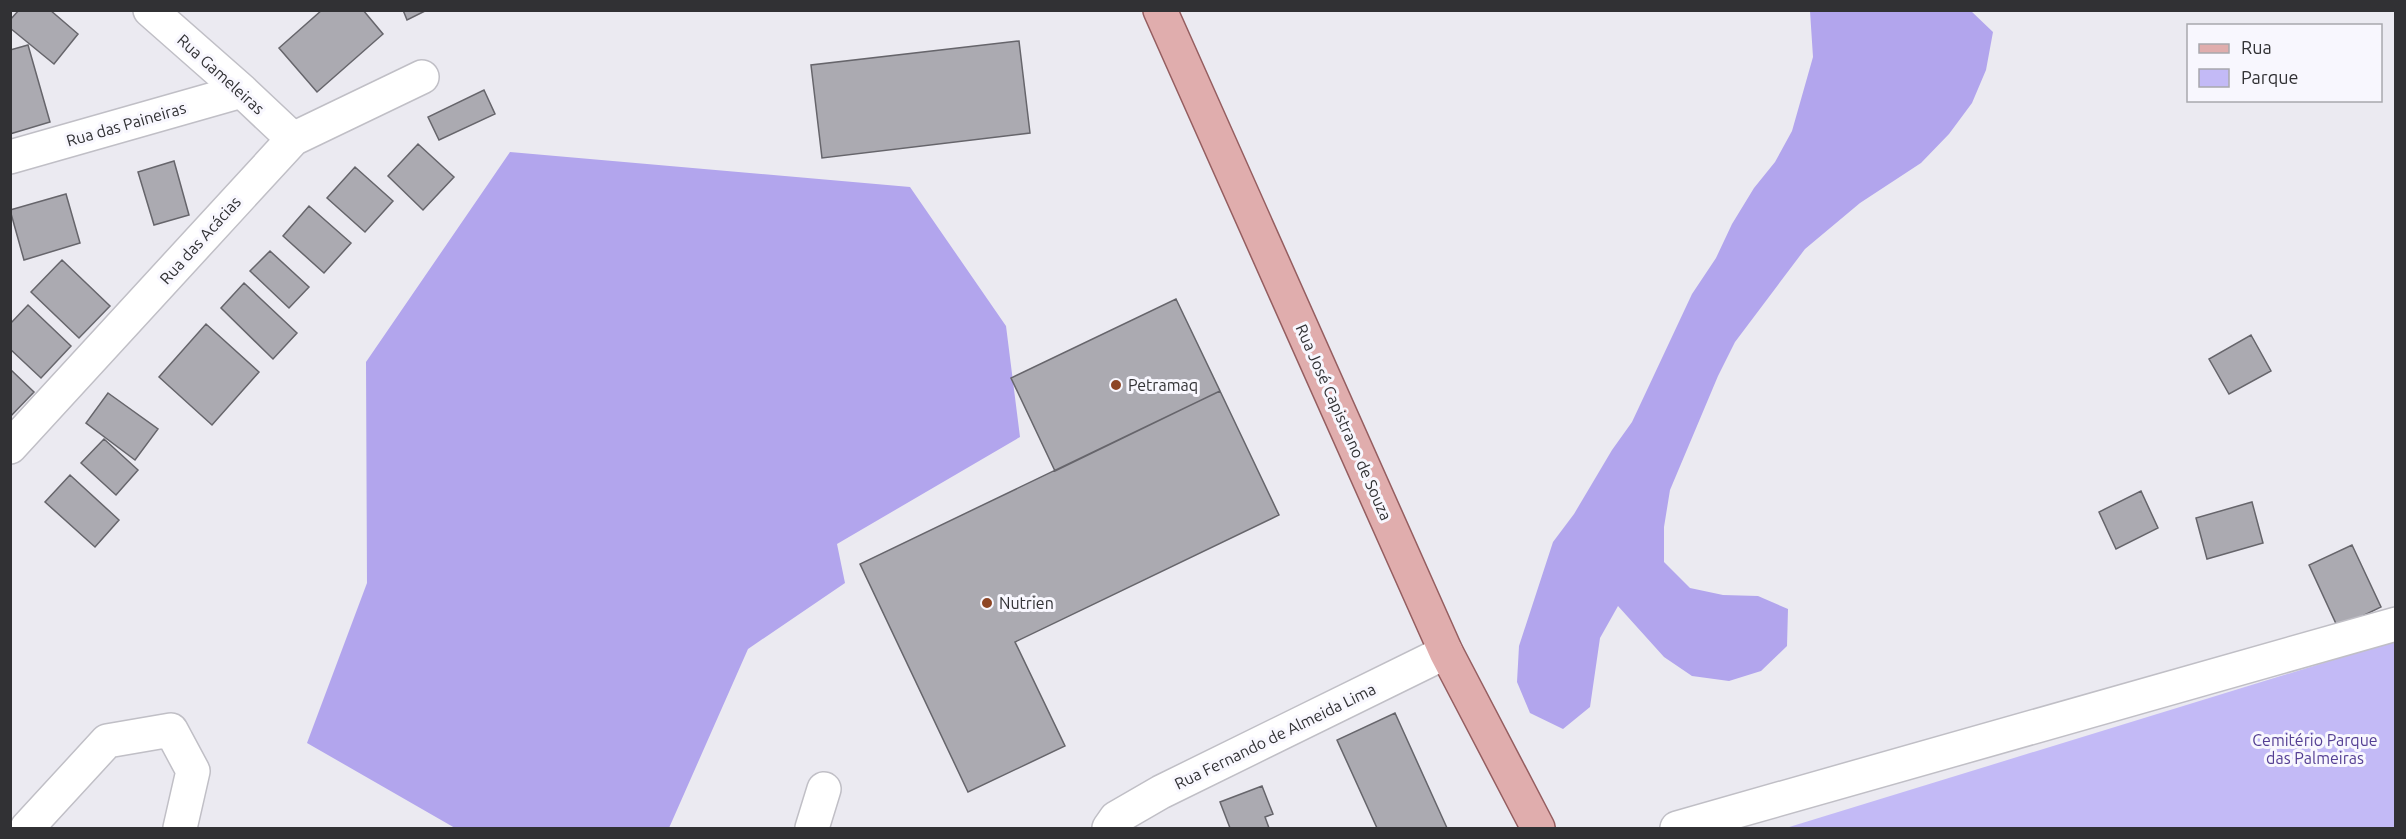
<svg xmlns="http://www.w3.org/2000/svg" width="2406" height="839" font-family="Ubuntu,sans-serif">
  <rect width="100%" height="100%" fill="#ebeaf1"/>
  <path fill="#c3baf6" d="M2395,641V828H1786Z"/>
  <path fill="#b2a5ed" d="M1810,11H1971L1993,32L1986,70L1972,103L1949,134L1921,163L1860,203L1805,249L1735,342L1718,376L1670,490L1664,527V562L1690,588L1723,595L1758,596L1788,609L1787,646L1761,671L1729,681L1692,676L1664,657L1618,606L1600,638L1590,707L1563,729L1530,713L1517,682L1519,646L1553,542L1574,514L1612,450L1632,422L1692,294L1716,258L1732,224L1754,188L1775,162L1792,131L1813,57Z
    M510,152L910,187L1006,326L1020,437L837,544L845,583L748,649L669,828H455L307,743L367,583L366,362Z"/>
  <path fill="#abaab1" stroke="#66656b" stroke-width="1.5" d="M19,10H50L78,34L54,64L10,28V20Z
    M322,10H363L383,34L317,92L279,48Z
    M403,10H427L407,20Z
    M1019,41L1030,133L822,158L811,65Z
    M28,45L50,122L10,134V50Z
    M484,90L495,114L439,140L428,117Z
    M418,144L454,177L423,210L388,176Z
    M174,161L189,215L154,225L138,172Z
    M355,167L393,201L365,232L327,198Z
    M66,194L80,243L24,260L10,210Z
    M309,206L351,243L324,273L283,236Z
    M270,251L309,287L289,308L250,271Z
    M62,260L110,306L79,338L31,292Z
    M244,283L297,333L273,359L221,308Z
    M1176,299L1220,391L1055,471L1011,378Z
    M28,305L71,346L41,378L10,349V324Z
    M206,324L259,372L212,425L159,377Z
    M2251,335L2271,371L2229,394L2209,359Z
    M10,369L34,392L10,417Z
    M1220,391L1279,515L1015,642L1065,746L968,792L860,564Z
    M108,393L158,429L135,460L86,423Z
    M104,439L138,470L116,495L81,463Z
    M70,475L119,520L95,547L45,502Z
    M2141,491L2158,528L2116,549L2099,512Z
    M2252,502L2263,543L2207,559L2196,518Z
    M2352,545L2381,607L2338,628L2309,565Z
    M1395,713L1447,828H1377L1337,740Z
    M1262,786L1273,814L1265,817L1269,828H1230L1220,802Z"/>
  <g fill="none" stroke-linecap="round" stroke-linejoin="round">
    <defs>
      <path id="minor" d="M150,10L242,91L293,139
        M10,157L242,91
        M10,447L293,139L422,77
        M27,828L107,741L171,730L193,771L180,828
        M812,828L824,789
        M1109,828L1116,818L1161,792L1446,652
        M1677,828L2396,624"/>
      <path id="major" d="M1160,10L1446,652L1538,828"/>
    </defs>
    <use href="#minor" stroke="#c0bfc6" stroke-width="36"/>
    <use href="#major" stroke="#955e60" stroke-width="36"/>
    <use href="#minor" stroke="#fff" stroke-width="33"/>
    <use href="#major" stroke="#e0adad" stroke-width="33"/>
  </g>
  <g fill="#8d4524" stroke="#f8f7fe" stroke-width="2">
    <circle cx="1116" cy="385" r="6"/>
    <circle cx="987" cy="603" r="6"/>
  </g>
  <g text-anchor="middle" stroke-width="6" stroke-linejoin="round" paint-order="stroke">
    <g font-size="16" fill="#313134" stroke="#f8f7fe">
      <text transform="translate(221 74) rotate(42)" y="6">Rua Gameleiras</text>
      <text transform="translate(126 124) rotate(-16)" y="6">Rua das Paineiras</text>
      <text transform="translate(200 240) rotate(-48)" y="6">Rua das Acácias</text>
      <text transform="translate(1344 422) rotate(66)" y="6">Rua José Capistrano de Souza</text>
      <text transform="translate(1275 736) rotate(-26)" y="6">Rua Fernando de Almeida Lima</text>
    </g>
    <g font-size="16" fill="#313134" stroke="#f8f7fe" text-anchor="start">
      <text x="1128" y="391">Petramaq</text>
      <text x="999" y="609">Nutrien</text>
    </g>
    <g font-size="16" fill="#543f93" stroke="#f8f7fe">
      <text x="2315" y="746">Cemitério Parque<tspan x="2315" dy="18">das Palmeiras</tspan></text>
    </g>
  </g>
  <rect width="2406" height="839" fill="none" stroke="#313134" stroke-width="24"/>
  <rect x="2187" y="24" width="195" height="78" fill="#f8f7fe" stroke="#a8a8ad" stroke-width="1.5"/>
  <rect x="2199" y="44" width="30" height="9" fill="#e0adad" stroke="#a8a8ad" stroke-width="1.5"/>
  <text x="2241" y="54" font-size="18" fill="#313134">Rua</text>
  <rect x="2199" y="69" width="30" height="18" fill="#c3baf6" stroke="#a8a8ad" stroke-width="1.5"/>
  <text x="2241" y="84" font-size="18" fill="#313134">Parque</text>
</svg>
